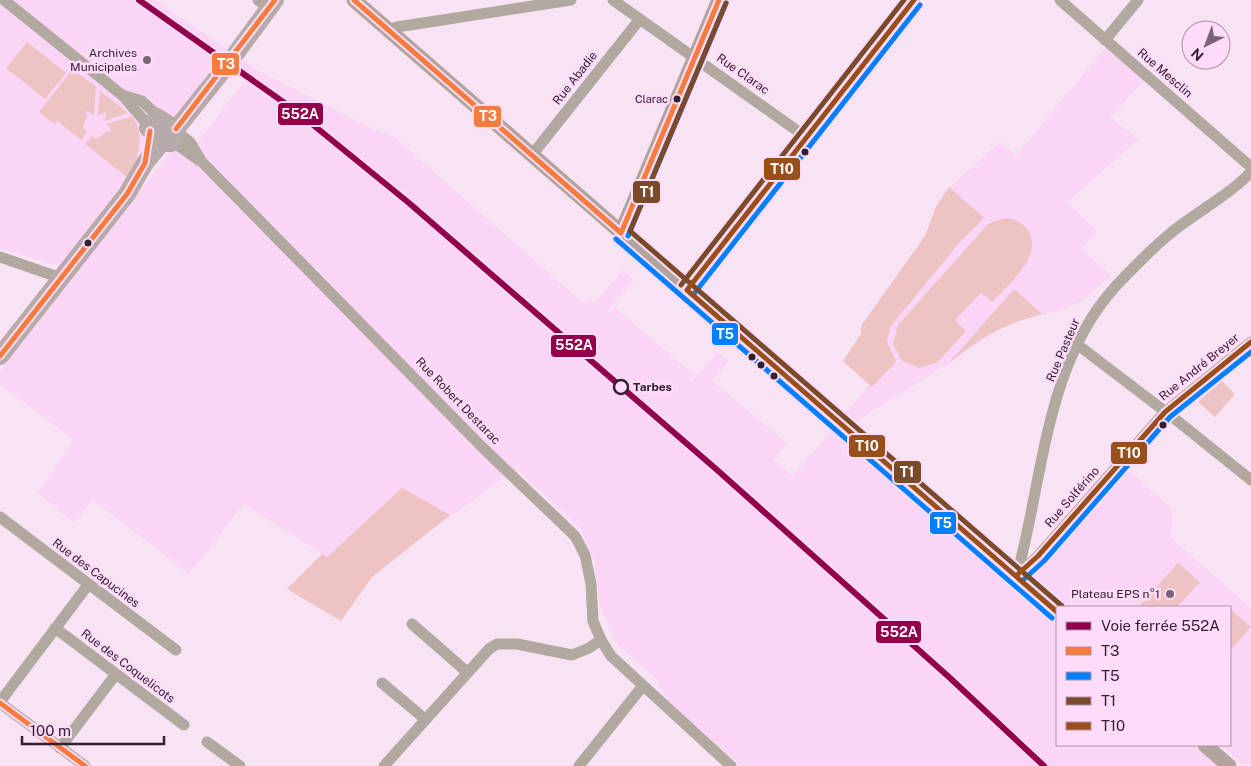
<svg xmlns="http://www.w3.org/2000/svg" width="1251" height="766" font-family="'Public Sans',sans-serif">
  <rect width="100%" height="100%" fill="#f7e3f4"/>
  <path fill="#fad5f5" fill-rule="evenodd" d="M0,0H155L257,70L375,130L392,135L585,305L590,300L595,302L623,270L634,280L607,311L610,313L614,307L693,374L689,380L691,382L718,352L728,361L712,381L787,443L774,460L793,476L834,428L1057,625V745H1193L1218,766H742L670,705L656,678L617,644L600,605L594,560L580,528L516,469L407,548L364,523L327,557L244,504L189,574L92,499L74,523L38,493L74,440L0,384V371L187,131L198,142L245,81L218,61L60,266L0,249ZM96,87L91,112L86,111L87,118L81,140L56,120ZM131,116L138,129L127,177L86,144L106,132H112L110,127Z
    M1107,46L1144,80L1110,118L1139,139L1067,202L1097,231L1081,249L1111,275L1081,302L1054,312L1015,321L998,329L948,364L867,414L857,423L846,413L869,385L843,361L861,334V326L925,236L936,207L947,190L1000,142L1016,156Z
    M1125,467L1172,509L1171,538L1251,608V764H1242L1220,745H1230V607H1066L1030,575Z"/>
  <path fill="#eec3c4" d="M27,42L66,73L45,99L6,68Z
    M73,69L96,87L94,115L86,111L87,117L83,128L87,132L81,140L57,121L54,124L39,112Z
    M100,91L128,113L105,121L106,112L98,115Z
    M132,116C146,135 139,159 127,177L85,144L92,136L96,139L106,132H112L107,124Z
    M949,187L984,218L960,242L890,327L887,342L896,362L872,387L843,361L861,334V326L925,236L936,207Z
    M1005,218C1016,219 1025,223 1030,234C1041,258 1007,285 993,302L981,293L955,320L966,331L938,362L920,368L902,361L893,344L898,325L988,224Z
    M1014,289L1042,314C1004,324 978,339 948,364Z
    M1222,381L1235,394L1215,417L1198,402Z
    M402,488L450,515L372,577L341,621L287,589L322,554L327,557Z
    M1178,563L1200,582L1177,607H1142L1140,605Z
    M1230,609L1251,627L1230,651Z"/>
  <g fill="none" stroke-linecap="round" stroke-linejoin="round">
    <path stroke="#b1a8a0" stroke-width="11" d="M4,0L122,95L149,126
      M258,0L263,4
      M613,0L806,137
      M1060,0L1251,167
      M388,30L397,27L571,0
      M1105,40L1138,0
      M122,95L142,101L159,117
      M177,132L190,142L202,162L483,448L575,536L585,555L591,584L593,621L601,640L611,656L731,766
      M172,141L200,161
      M532,155L640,19
      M0,257L61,278
      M687,290L914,0
      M1078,345L1175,419L1251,480
      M0,517L176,650
      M1018,574L1038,556L1165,412L1251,342
      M1017,575C1043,480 1045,364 1115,287C1133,268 1152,248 1172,232C1198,211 1228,196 1251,172
      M412,624L467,672
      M55,628L184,725
      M382,683L425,719
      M0,702L88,585
      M0,703L85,766
      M207,742L240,766
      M60,748L116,674
      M384,766L489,649L497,644H517L572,655L589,648L601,640
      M579,766L642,687"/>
    <path stroke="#b1a49c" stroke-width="15" d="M354,0L1057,612
      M621,233L719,0
      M1205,745L1229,766"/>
    <path stroke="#b7aba9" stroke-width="18" d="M236,53L275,0
      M157,117L177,130V134L171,143H165L148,128Z
      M176,129L224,69
      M0,356L127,194L145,163L163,141"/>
    <defs>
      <path id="bus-1" d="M354,0L621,233
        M176,129L275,0
        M621,233L719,0
        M0,356L127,194L145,163L150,131
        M0,703L85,766"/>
      <path id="bus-2" d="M628,236L726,3
        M616,239L1052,618
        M693,295L920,5
        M1022,581L1044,561L1170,417L1251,352"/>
      <path id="bus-3" d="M726,3L630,231L1062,606
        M681,285L904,0"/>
      <path id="bus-4" d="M914,0L687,290L1057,612
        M1017,575L1038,556L1165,412L1251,342"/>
    </defs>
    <use href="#bus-1" stroke="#ffdbfa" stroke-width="9"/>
    <use href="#bus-2" stroke="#ffdbfa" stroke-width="9"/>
    <use href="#bus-3" stroke="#ffdbfa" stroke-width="9"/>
    <use href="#bus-4" stroke="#ffdbfa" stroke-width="9"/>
    <use href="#bus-1" stroke="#f57b3f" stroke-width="5"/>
    <use href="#bus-2" stroke="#0080ff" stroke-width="5"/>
    <use href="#bus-3" stroke="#7a4b2a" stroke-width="5"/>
    <use href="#bus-4" stroke="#9a4e19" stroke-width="5"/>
    <defs>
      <path id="rail-1" d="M139,0L296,111L409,203L716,469L950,678L1044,766"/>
    </defs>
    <use href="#rail-1" stroke="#ffdbfa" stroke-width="10"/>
    <use href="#rail-1" stroke="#92004c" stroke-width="6"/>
  </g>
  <g fill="#766574" stroke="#ffdbfa" stroke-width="2">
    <circle cx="147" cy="60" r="5"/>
    <circle cx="1170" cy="594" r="5"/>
  </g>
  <g fill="#31212f" stroke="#ffdbfa" stroke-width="2">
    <circle cx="677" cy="99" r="4.5"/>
    <circle cx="805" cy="152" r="4.5"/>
    <circle cx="88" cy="243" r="4.5"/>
    <circle cx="752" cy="357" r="4.5"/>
    <circle cx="761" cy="365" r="4.5"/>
    <circle cx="774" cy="376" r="4.5"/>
    <circle cx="1163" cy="425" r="4.5"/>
  </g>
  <circle fill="#ffdbfa" stroke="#31212f" stroke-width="2.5" cx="621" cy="387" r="7"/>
  <g text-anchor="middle" stroke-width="5" stroke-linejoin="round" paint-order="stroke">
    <g font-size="11" fill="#31212f" stroke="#ffdbfa" text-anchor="end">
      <text x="668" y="103">Clarac</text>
    </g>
    <g font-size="12" fill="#31212f" stroke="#ffdbfa" text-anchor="end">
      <text x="137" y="57">Archives<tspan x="137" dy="14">Municipales</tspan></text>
      <text x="1160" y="598">Plateau EPS n°1</text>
    </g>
    <g font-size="12" fill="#31212f" stroke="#ffdbfa">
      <text transform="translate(1165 73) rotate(41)" y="4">Rue Mesclin</text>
      <text transform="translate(743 74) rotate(35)" y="4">Rue Clarac</text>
      <text transform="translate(575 78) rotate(-52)" y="4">Rue Abadie</text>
      <text transform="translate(1063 350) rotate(-67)" y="4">Rue Pasteur</text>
      <text transform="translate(1199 367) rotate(-39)" y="4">Rue André Breyer</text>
      <text transform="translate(458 401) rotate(46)" y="4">Rue Robert Destarac</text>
      <text transform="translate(1072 497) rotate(-49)" y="4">Rue Solférino</text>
      <text transform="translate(96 573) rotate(37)" y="4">Rue des Capucines</text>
      <text transform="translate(128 666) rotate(37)" y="4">Rue des Coquelicots</text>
    </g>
    <g font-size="12" font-weight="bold" fill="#31212f" stroke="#ffdbfa" text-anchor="start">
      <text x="633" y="391">Tarbes</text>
    </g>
  </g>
  <g stroke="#ffdbfa" stroke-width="2">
    <rect x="211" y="52" width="29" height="24" rx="5" fill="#f57b3f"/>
    <rect x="277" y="102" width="47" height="24" rx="5" fill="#92004c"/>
    <rect x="473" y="105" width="29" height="23" rx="5" fill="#f57b3f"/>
    <rect x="763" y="157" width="38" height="24" rx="5" fill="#9a4e19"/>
    <rect x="632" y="180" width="29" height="24" rx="5" fill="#7a4b2a"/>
    <rect x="711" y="322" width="28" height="24" rx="5" fill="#0080ff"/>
    <rect x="550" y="334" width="47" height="24" rx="5" fill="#92004c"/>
    <rect x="848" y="434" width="38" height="24" rx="5" fill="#9a4e19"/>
    <rect x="1110" y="441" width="38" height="24" rx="5" fill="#9a4e19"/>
    <rect x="893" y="460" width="29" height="24" rx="5" fill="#7a4b2a"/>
    <rect x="929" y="511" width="28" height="24" rx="5" fill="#0080ff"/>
    <rect x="875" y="620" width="47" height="24" rx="5" fill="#92004c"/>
  </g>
  <g font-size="14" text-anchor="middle" font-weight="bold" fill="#fff">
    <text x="226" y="69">T3</text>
    <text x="300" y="119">552A</text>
    <text x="488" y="121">T3</text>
    <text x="782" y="174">T10</text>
    <text x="647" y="197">T1</text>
    <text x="725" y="339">T5</text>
    <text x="574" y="350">552A</text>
    <text x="867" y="451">T10</text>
    <text x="1129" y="458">T10</text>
    <text x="907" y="477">T1</text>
    <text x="943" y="528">T5</text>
    <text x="899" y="637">552A</text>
  </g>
  <rect x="1056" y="606" width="175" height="140" fill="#ffdbfa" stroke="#ad91a9"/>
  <rect x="1066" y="622" width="25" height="8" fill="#92004c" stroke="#ad91a9"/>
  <text x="1101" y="631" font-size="15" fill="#31212f">Voie ferrée 552A</text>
  <rect x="1066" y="647" width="25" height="8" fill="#f57b3f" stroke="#ad91a9"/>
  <text x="1101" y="656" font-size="15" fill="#31212f">T3</text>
  <rect x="1066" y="672" width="25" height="8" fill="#0080ff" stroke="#ad91a9"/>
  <text x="1101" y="681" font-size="15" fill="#31212f">T5</text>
  <rect x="1066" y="697" width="25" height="8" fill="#7a4b2a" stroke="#ad91a9"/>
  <text x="1101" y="706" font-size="15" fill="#31212f">T1</text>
  <rect x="1066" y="722" width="25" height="8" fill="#9a4e19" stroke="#ad91a9"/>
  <text x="1101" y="731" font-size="15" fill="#31212f">T10</text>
  <g transform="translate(1206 45) rotate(222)"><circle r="24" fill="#ffdbfa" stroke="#ad91a9"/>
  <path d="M0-4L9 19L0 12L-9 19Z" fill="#766574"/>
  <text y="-8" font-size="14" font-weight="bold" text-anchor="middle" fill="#31212f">N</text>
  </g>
  <path d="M22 736v8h142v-8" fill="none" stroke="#31212f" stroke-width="2.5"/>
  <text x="30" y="736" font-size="15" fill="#31212f" stroke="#ffdbfa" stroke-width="4" paint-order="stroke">100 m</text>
</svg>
